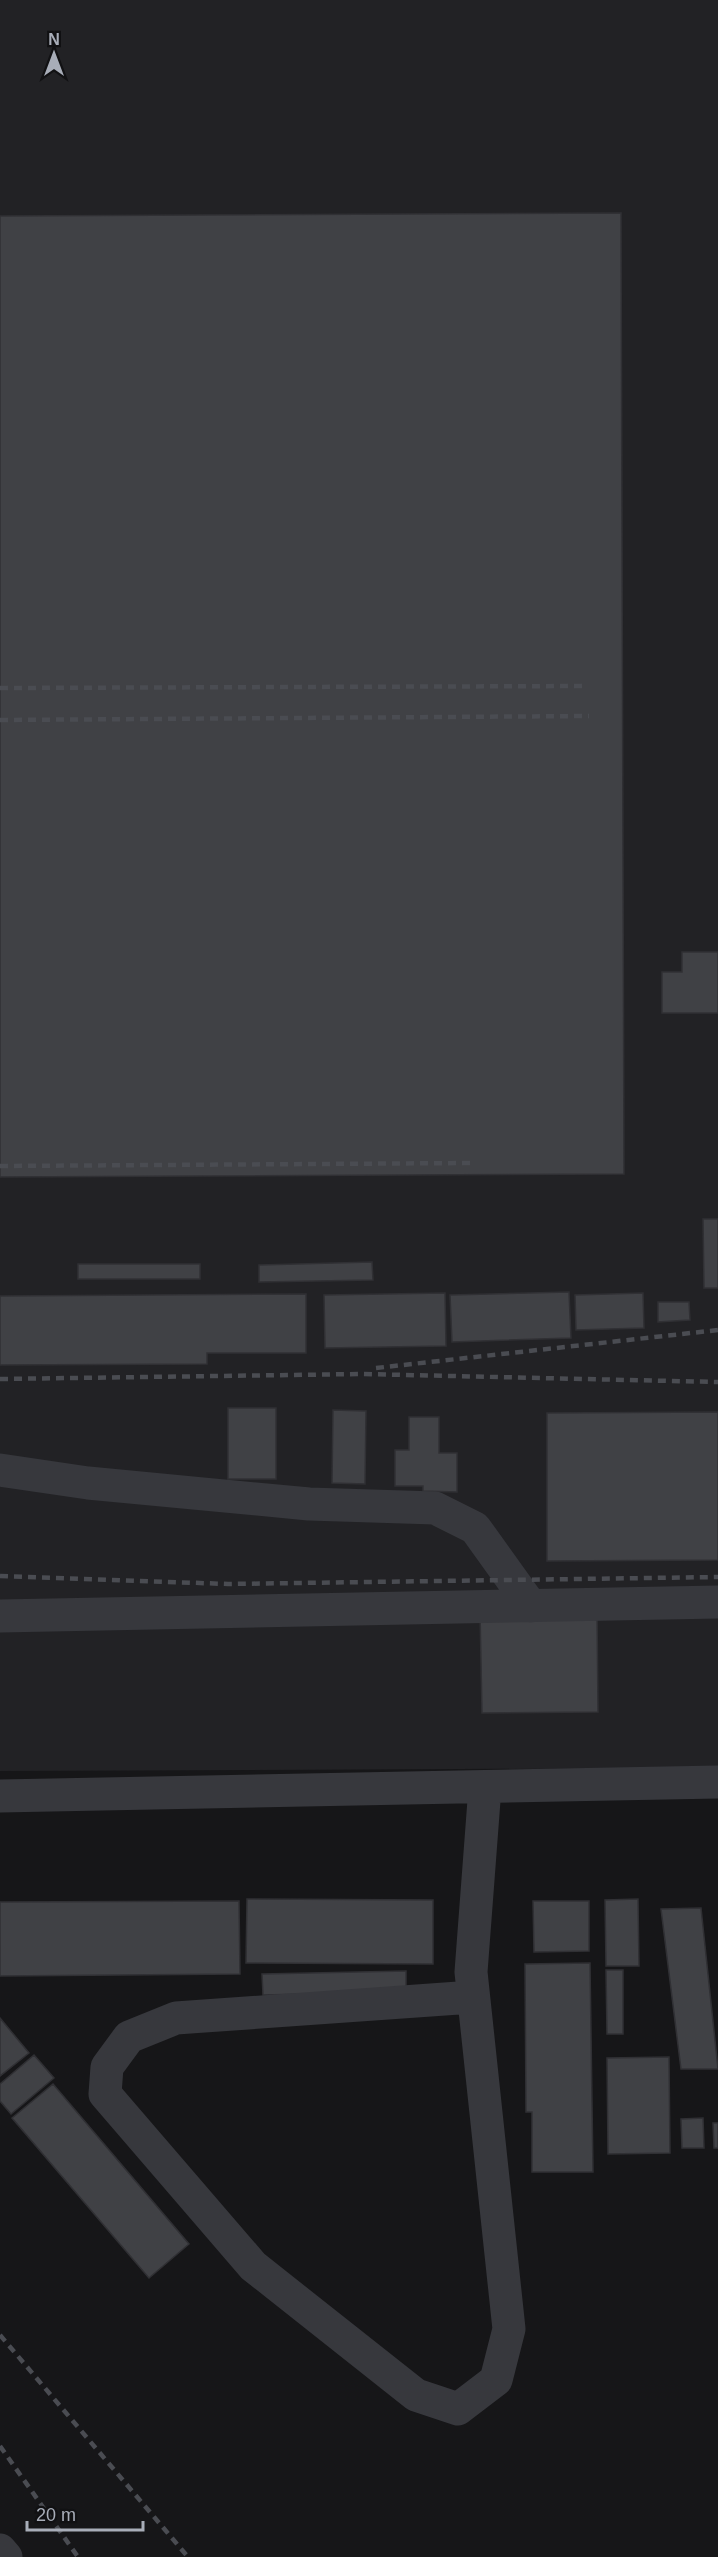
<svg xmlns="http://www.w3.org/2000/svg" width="718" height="2557" font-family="Arial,sans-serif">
  <rect width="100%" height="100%" fill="#161618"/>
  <path fill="#222225" d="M0,0H718V1768L0,1771Z"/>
  <path fill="#404145" stroke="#303034" stroke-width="1.5" d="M621,213L624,1174L0,1177V216Z
    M682,952H718V1013H662V972H682Z
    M703,1219H718V1288H704Z
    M372,1262L373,1280L259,1282V1265Z
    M78,1264H200V1279H78Z
    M569,1292L571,1338L452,1342L450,1295Z
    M445,1293L446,1346L325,1348L324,1295Z
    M643,1293L644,1328L576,1330L575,1295Z
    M306,1294V1353H207V1364L0,1365V1296Z
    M658,1302H689L690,1320L658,1322Z
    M228,1408H276V1479H228Z
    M333,1410L366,1411L365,1484L332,1483Z
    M718,1412V1560L547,1561V1413Z
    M409,1417H439V1453H457V1492L423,1491V1486H395V1450H409Z
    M597,1611L598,1712L482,1713L480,1612Z
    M247,1899L433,1900V1964L246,1963Z
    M638,1899L639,1966H606L605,1900Z
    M239,1901L240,1974L0,1976V1902Z
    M533,1901H589V1951L534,1952Z
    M701,1908L718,2069H681L661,1909Z
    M590,1963L593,2172H532V2112H526L525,1964Z
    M606,1970H623V2034H607Z
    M406,1971V1992L263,1995L262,1974Z
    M0,2018L29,2053L0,2076Z
    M34,2055L54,2078L11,2114L0,2101V2084Z
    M669,2057L670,2153L608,2154L607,2058Z
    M53,2084L189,2244L149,2278L12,2118Z
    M703,2118L704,2148H682L681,2119Z
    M713,2123H718V2148H714Z"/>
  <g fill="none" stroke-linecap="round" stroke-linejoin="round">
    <path stroke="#37383d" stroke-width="33" d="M0,1470L88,1483L309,1504L435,1508L475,1528L531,1606
      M0,1616L718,1602
      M0,1796L718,1782
      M473,1997L176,2018L129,2037L107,2067L105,2094L253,2266L416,2395L458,2409L496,2380L509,2329L471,1972L485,1787
      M0,2550L6,2557"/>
    <path stroke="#4a4c52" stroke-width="4.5" stroke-dasharray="8 6" stroke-linecap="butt" d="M0,688L586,686
      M0,720L589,716
      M0,1166L471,1163
      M376,1368L718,1330
      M0,1379L362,1374L718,1382
      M0,1576L228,1584L718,1577
      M0,2335L188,2557
      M0,2446L78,2557"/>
  </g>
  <g transform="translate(54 54)" stroke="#111113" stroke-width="4.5" paint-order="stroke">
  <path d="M0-4.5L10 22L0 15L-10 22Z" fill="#a8adb8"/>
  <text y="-9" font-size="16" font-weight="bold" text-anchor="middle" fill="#a8adb8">N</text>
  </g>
  <path d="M27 2521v9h116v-9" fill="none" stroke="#a8adb8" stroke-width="3"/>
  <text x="36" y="2521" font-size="18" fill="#a8adb8" stroke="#111113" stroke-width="4.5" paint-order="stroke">20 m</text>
</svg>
